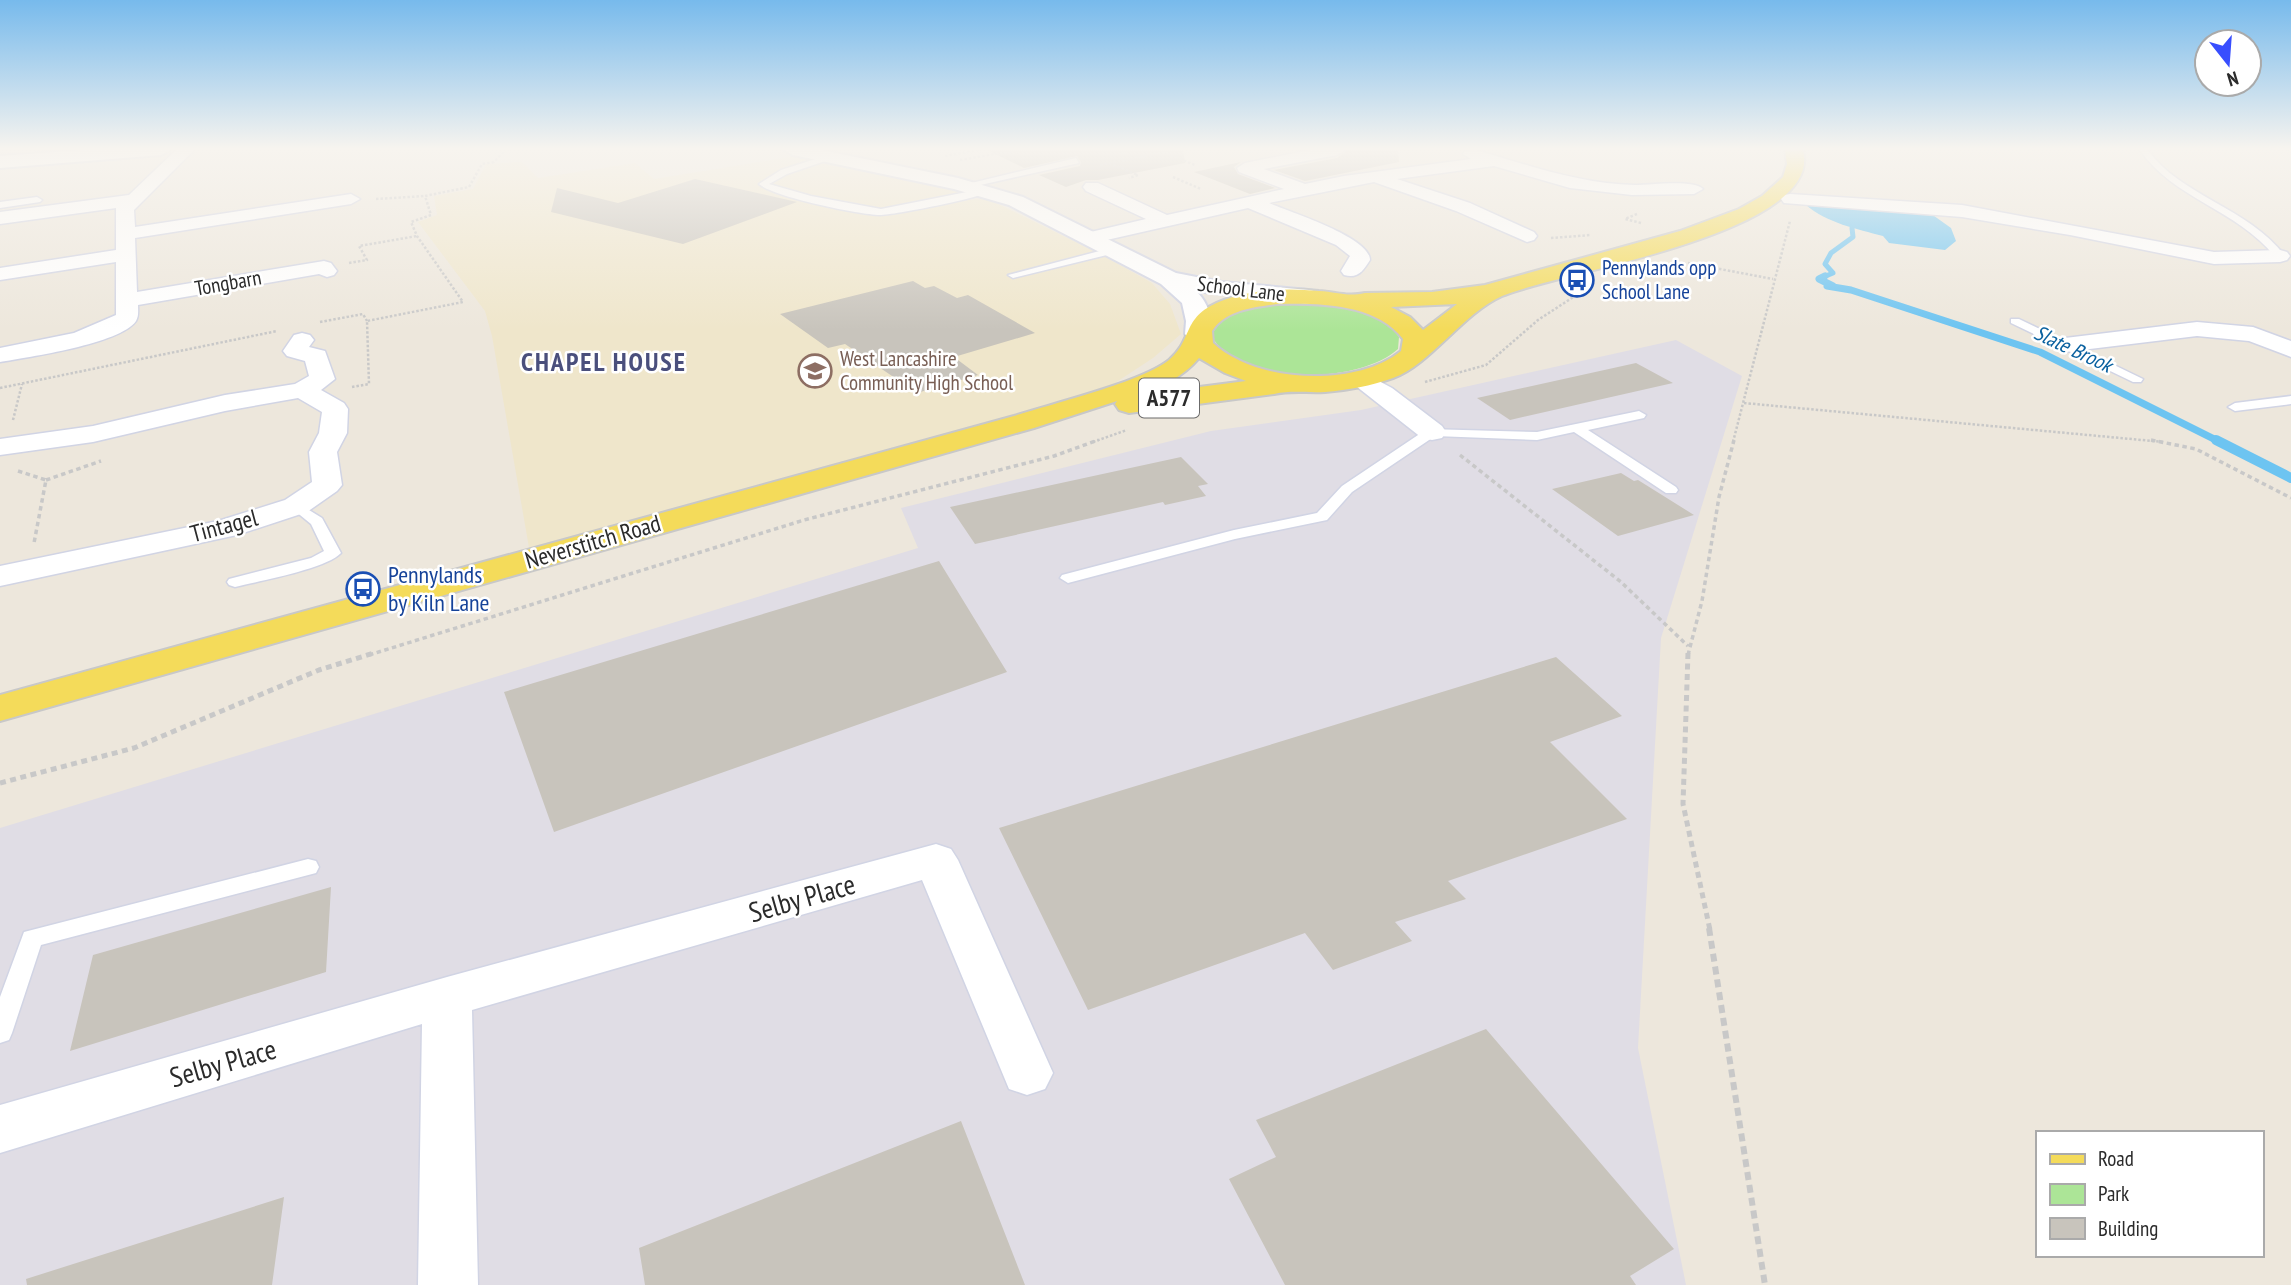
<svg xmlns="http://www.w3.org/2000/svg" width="2291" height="1285" font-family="'PT Sans Narrow',sans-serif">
  <rect width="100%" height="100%" fill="#ede7dc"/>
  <path fill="#e0dde5" d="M1676,340L1742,376L1661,638L1638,1048L1686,1285H0V828L918,548L901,508L1211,431L1361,410Z"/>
  <path fill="#efe6cb" d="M796,156L929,183L965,193V200L988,199L1102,255L1152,283L1170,304L1181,334L1153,358L1112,385L1024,422L531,559L492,336L485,311L418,222L437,215L434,196L473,189L486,164L522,162L538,178L635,163L654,179Z"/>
  <path fill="#ace597" d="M1298,301C1334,305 1376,305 1399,337L1398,349C1358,385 1242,386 1212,337C1221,302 1268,304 1298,301Z"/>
  <path fill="#6dc4f1" d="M1806,205L1930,213L1951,228L1956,241L1945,250L1889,243L1883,236C1857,229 1827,223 1806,205Z"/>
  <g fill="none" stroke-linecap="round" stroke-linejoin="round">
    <path stroke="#6dc4f1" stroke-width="5" d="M1821,278L1833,273L1825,264L1831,253L1853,237L1852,228"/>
    <path stroke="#6dc4f1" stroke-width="7" d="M1825,276L1819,279L1833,286
      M1827,286L1851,290L2040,352L2220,442"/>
    <path stroke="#6dc4f1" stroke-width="10" d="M2216,440L2291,478"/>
  </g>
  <path fill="#c8c4bc" d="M987,150H1183L1185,163L1098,180H1086L1066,187L1039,175L1080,166L1081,162L1077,156L1024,168Z
    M1348,150H1398L1399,162L1305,181L1274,170L1337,158Z
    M1241,162L1234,167L1238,174L1275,188L1250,194L1194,172Z
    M695,179L797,202L683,244L551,212L557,188L618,203Z
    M913,281L925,288L934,286L957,298L968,295L1035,333L954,357L978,375L917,393L845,344L828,348L780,314Z
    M1636,363L1673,383L1510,420L1477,398Z
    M1181,457L1208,484L1198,486L1206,496L1165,505L1163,502L975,544L950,507Z
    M1621,473L1634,481L1638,480L1694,515L1618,536L1552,489Z
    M939,561L1007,672L554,832L504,692Z
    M1556,657L1622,716L1550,742L1627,819L1448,881L1466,899L1395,922L1412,941L1333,970L1305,933L1088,1010L999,828Z
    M331,887L326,972L70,1051L93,955Z
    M1486,1029L1674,1249L1630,1276L1636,1285H1285L1229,1179L1276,1157L1256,1120Z
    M961,1121L1025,1285H645L639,1248Z
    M284,1197L272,1285H27L26,1279Z"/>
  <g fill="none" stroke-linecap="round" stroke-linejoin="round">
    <defs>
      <path id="lane" d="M2140,150H2148C2180,196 2248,207 2285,256L2284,258H2276C2239,210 2173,199 2140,150Z
        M828,155L831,159L787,174L769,184L811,196L881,209L987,188L991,191C980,198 894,215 880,215C857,214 774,197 759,184L781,170Z
        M1076,158L1079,163L967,188L963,185Z
        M37,197L42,200L40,202L0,208V202Z
        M1111,248L1115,249V253L1013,278L1008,275Z
        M2011,319H2019L2143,379L2141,382H2133L2011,323Z
        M2291,396V404L2235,411L2228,407L2235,403Z
        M1639,411L1646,415L1644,418L1588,430L1676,487L1678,490L1676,493H1666L1574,432L1537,440L1435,436L1352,492L1327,520L1235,539L1068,583L1060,578L1062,575L1234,530L1317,513L1342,486L1427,429L1537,432Z
        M296,502L322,518L341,553C326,569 259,581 235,587L229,585L227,582L229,579L311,558L324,551L311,524L289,506Z
        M308,859L316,861L319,867L316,873L41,945L12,1033L9,1040L0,1043V997L24,932Z"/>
      <path id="street" d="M176,150H194L134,210L135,227L351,194L360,199L351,204L135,238L137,292L324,261L331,263L337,271L334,275L327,277L319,274L138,305C138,310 139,316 136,321C120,344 29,357 0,362V348L74,333L116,315V262L0,280V268L116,250V208L0,224V212L129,195Z
        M1310,150H1345L1337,155L1264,169L1305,184L1344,176L1471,159L1463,154L1465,151L1476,150C1528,165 1580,184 1635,185C1650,185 1694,179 1703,189L1694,194L1632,195L1570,188L1494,166L1397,179L1470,203L1534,232L1537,236L1534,240L1527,242L1456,211L1374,182L1269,203C1290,212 1370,237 1370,260C1363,271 1358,279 1344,275L1341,271L1350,256L1336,245L1248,208L1089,244L1079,238L1082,234L1146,219L1086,191L1083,187L1086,183H1098L1167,215L1284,189L1239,172L1237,168L1245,163Z
        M1790,194L1962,205L2214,252L2280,250L2287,252L2290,256L2287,260L2280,262L2214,264L2070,235L1962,217L1784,203L1781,199L1784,195Z
        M2197,322L2253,327L2291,341V357L2249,341L2197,336L2065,352L2057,350L2053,345L2057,340L2065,338Z
        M302,333L310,335L314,340L309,347L325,351L335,379L321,390L344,403L348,409L347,433L337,452L342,485L337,491L307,512L237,535L0,586V566L218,521L285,500L312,482L309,452L319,433L322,412L298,398L225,411L93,442L0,455V439L93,426L225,395L295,384L309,376L305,361L287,356L283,351L294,335Z
        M1360,371L1392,388L1442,426L1446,432L1442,438L1432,440L1422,438L1347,379L1351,374Z
        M936,844L951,849L958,860L1053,1073L1045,1089L1027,1095L1009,1089L922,880L472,1010L478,1285H418L422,1024L0,1153V1105L447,977Z"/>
      <path id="secondary" d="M83,150H170L161,155L0,168V156Z
        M784,150H821L958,178L1023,197L1176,273L1222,282L1309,290L1318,292L1321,297L1318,302L1309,304L1196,291C1208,302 1217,325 1207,339L1198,342L1189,339L1185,334L1186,321L1182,303L1161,284L1009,205L954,189L793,155Z"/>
      <path id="primary" d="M1785,150H1803C1825,234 1557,272 1502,296C1462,314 1430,365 1393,378C1371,386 1348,390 1325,392C1306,393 1292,390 1274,394L1129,413L1119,410L1115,404L1117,401L1034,428L0,721V695L1014,416C1051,404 1142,382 1169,360C1195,338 1180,316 1224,300C1254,289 1287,288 1319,291C1337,292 1347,297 1365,293L1432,292L1485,285L1680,231L1739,209L1762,196L1783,177L1787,164ZM1277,304C1317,303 1376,303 1403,339L1401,351C1356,388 1255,383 1213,343L1212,331C1225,310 1254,307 1277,304ZM1457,304L1423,330L1410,317L1391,307ZM1199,358L1225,373L1246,381L1137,395C1161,387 1182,378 1199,358Z"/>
    </defs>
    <use href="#lane" stroke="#d1d4e4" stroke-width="3"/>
    <use href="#street" stroke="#d1d4e4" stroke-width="3"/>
    <use href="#secondary" stroke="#d1d4e4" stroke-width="4"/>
    <use href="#primary" stroke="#c8c8c8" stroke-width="4"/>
    <path stroke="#c8c8c8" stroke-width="2.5" stroke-dasharray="2.5 2" stroke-linecap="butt" d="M1163,152L1195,165
      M1120,154L1142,150
      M945,156L979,150
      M960,160L1018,150
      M1109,163L1138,175L1129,178
      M1100,165L1174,150
      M1173,177L1201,189
      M376,199L425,196
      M1637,214L1625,219L1641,223
      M1551,238L1591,235
      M349,263L367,260L359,246L417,236
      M1688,263L1773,279
      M320,322L363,314L367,321
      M1425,382L1486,365L1538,320L1578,294
      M352,387L369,384L367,321L463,302L417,236L411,222L431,215L425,196L469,187L482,164L494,162L505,150
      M0,388L277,331
      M1744,403L2163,442
      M13,420L22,384
      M1093,442L1127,430
      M1733,442L1790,221"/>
    <path stroke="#c8c8c8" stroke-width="3.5" stroke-dasharray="4.5 3.5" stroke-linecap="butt" d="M2151,440L2196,449L2291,498
      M1460,455L1621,582L1688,646
      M18,471L46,480L34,543
      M46,480L101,461
      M369,655L804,520L1054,456L1098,440
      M1688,655L1702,601L1719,497L1734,440"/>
    <path stroke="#c8c8c8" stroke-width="5" stroke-dasharray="6 4.5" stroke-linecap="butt" d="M1688,653L1683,804L1710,930
      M0,783L134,748L319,670L374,653"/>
    <path stroke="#c8c8c8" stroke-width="6" stroke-dasharray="8 5" stroke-linecap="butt" d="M1709,928L1765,1285"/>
    <use href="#lane" fill="#fff" fill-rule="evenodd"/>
    <use href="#street" fill="#fff" fill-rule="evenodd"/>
    <use href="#secondary" fill="#fff" fill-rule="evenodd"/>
    <use href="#primary" fill="#f4db5a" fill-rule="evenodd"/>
  </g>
  <linearGradient id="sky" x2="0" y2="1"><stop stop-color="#77baec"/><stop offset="0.45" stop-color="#f7f4ef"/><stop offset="1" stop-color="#f7f4ef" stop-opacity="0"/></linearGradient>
  <rect width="2291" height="330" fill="url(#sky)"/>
  <defs>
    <symbol id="bus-ring" viewBox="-11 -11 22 22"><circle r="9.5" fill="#fff" stroke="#1a4fb4" stroke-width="1.5"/><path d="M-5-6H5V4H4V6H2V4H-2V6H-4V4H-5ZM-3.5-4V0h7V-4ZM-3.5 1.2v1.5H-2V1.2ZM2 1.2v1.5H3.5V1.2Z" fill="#1a4fb4"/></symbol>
    <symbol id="school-ring" viewBox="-11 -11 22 22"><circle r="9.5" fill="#fff" stroke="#8d6e63" stroke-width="1.5"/><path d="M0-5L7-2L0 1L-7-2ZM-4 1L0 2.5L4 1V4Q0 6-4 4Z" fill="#8d6e63"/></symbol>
  </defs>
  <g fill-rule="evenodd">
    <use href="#bus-ring" x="1558" y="261" width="38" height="38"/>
    <use href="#school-ring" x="796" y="352" width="38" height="38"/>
    <use href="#bus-ring" x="344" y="570" width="38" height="38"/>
  </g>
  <g text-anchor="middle" stroke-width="5" stroke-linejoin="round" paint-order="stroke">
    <g font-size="21" fill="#164399" stroke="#fff" text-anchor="start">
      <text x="1602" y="275">Pennylands opp<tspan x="1602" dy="24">School Lane</tspan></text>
    </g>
    <g font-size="21" fill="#2b2b2b" stroke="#fff">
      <text transform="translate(228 283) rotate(-10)" y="7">Tongbarn</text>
      <text transform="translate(1241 289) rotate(7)" y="7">School Lane</text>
    </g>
    <g font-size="21" font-style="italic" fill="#0a619f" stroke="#fff">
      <text transform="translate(2073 349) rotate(25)" y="7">Slate Brook</text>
    </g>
    <g font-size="21" fill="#785e54" stroke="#fff" text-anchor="start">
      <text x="840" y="366">West Lancashire<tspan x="840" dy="24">Community High School</tspan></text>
    </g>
    <rect fill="#fff" stroke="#6b6b6b" stroke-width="2" x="1139" y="378.5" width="60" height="39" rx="5"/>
    <g font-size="23" font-weight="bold" fill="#2b2b2b">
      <text x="1169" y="406">A577</text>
    </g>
    <g font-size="24" fill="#2b2b2b" stroke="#fff">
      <text transform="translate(224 526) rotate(-15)" y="8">Tintagel</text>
      <text transform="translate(593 542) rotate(-16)" y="8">Neverstitch Road</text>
    </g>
    <g font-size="24" fill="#164399" stroke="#fff" text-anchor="start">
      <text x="388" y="583">Pennylands<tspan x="388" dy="28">by Kiln Lane</tspan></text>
    </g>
    <g font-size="26" font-weight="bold" letter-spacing="2" fill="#4a4f7c" stroke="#fff">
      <text x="604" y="371">CHAPEL HOUSE</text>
    </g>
    <g font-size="28" fill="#2b2b2b" stroke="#fff">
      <text transform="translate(802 898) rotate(-16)" y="10">Selby Place</text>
      <text transform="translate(223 1063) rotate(-16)" y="10">Selby Place</text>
    </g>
  </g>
  <rect x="2036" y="1131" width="228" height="126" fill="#ffffff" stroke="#aaaaaa" stroke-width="2"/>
  <rect x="2050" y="1154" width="35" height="10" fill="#f4db5a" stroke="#aaaaaa" stroke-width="2"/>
  <text x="2098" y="1166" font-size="21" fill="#2b2b2b">Road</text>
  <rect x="2050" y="1184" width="35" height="21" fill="#ace597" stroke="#aaaaaa" stroke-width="2"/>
  <text x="2098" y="1201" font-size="21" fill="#2b2b2b">Park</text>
  <rect x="2050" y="1218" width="35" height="21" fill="#c8c4bc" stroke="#aaaaaa" stroke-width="2"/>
  <text x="2098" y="1236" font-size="21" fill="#2b2b2b">Building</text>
  <g transform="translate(2228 63) rotate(163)"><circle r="33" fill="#ffffff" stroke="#aaaaaa" stroke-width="2"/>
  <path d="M0-5L12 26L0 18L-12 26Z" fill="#384efe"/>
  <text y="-10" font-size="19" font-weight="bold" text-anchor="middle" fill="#2b2b2b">N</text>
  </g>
</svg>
